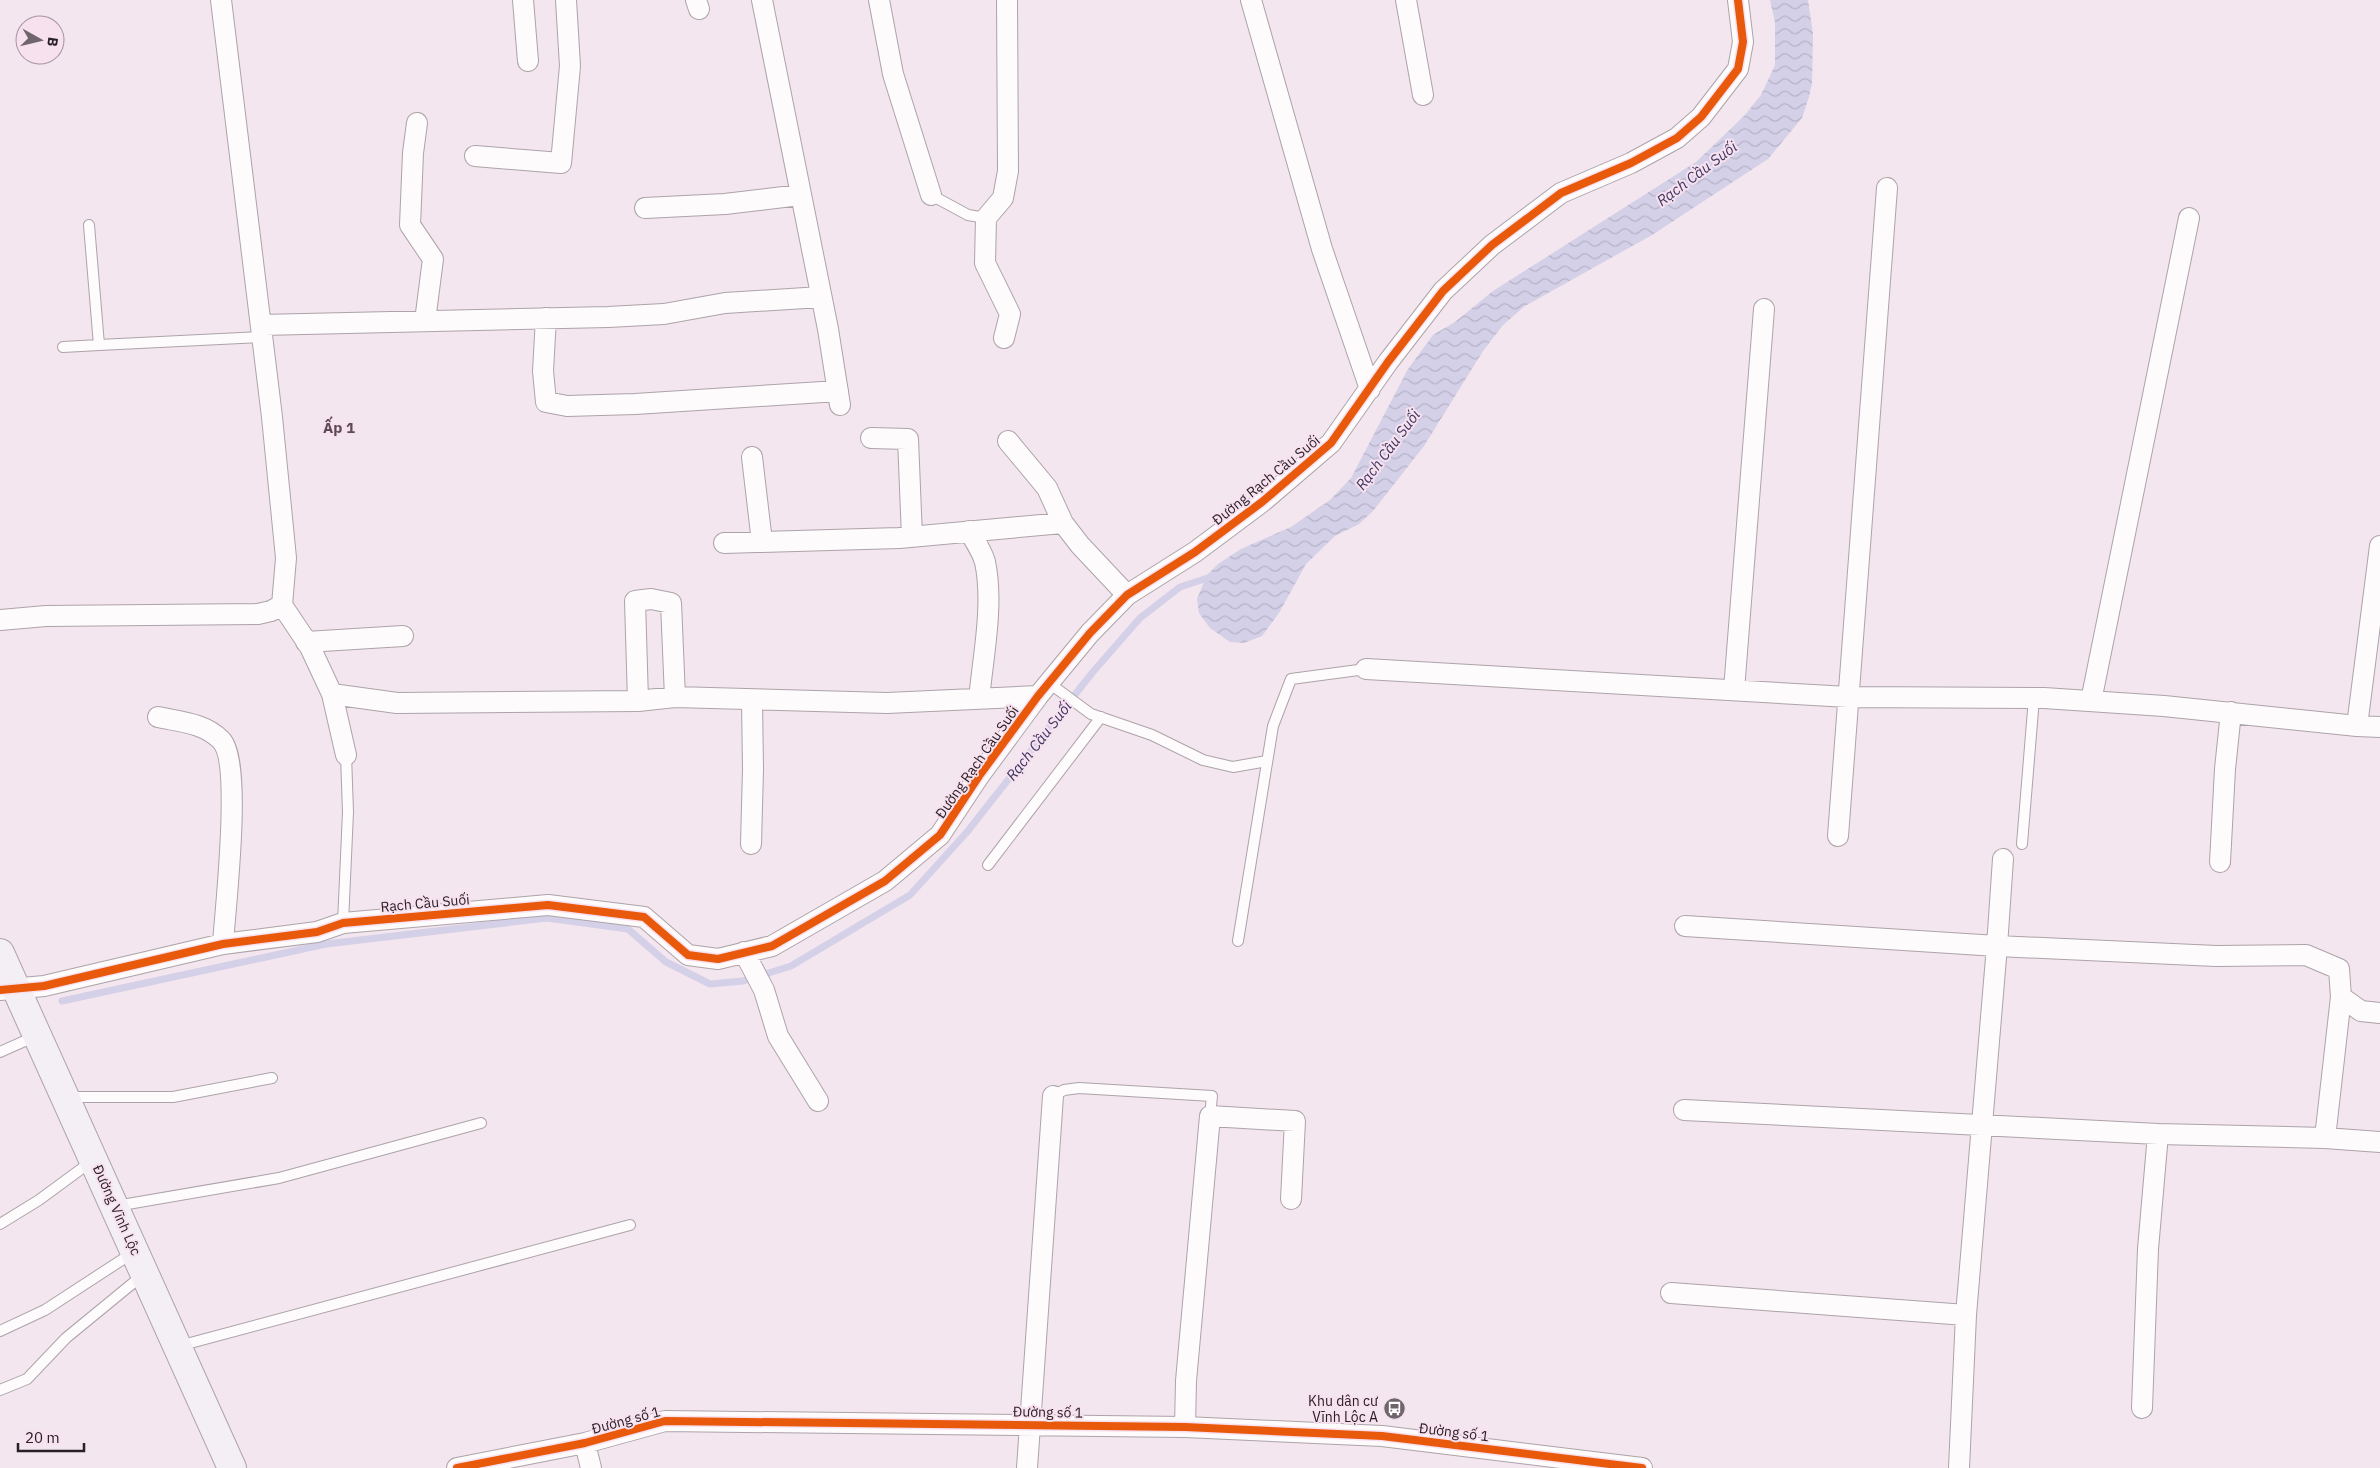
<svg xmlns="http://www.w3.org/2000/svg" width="2380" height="1468" font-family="'IBM Plex Sans',sans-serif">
  <defs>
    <pattern id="water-waves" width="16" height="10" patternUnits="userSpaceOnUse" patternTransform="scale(1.25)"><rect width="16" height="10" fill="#d4d0e8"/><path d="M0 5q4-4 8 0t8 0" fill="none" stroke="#b6b2c7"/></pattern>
  </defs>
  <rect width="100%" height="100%" fill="#f3e6ee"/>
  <path fill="url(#water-waves)" d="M1770,0H1808L1813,34L1812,83L1809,97L1802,118L1768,159L1652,235L1525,306L1503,325L1483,351L1424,446L1373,511L1359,524L1335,536L1306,564L1279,613L1262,636L1244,643L1230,642L1210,628L1199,613L1197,599L1207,575L1218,564L1241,549L1291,527L1330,500L1351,478L1408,369L1433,335L1455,322L1493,291L1696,162L1744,116L1761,95L1775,65V22Z"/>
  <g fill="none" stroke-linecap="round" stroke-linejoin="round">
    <path stroke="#d4d0e8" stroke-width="7" d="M62,1001L326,944L547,918L628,929L666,962L710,984L743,981L791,966L910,895L967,832L1092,673L1140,618L1180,587L1214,576"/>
    <defs>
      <path id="service" d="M931,195L968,215L986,218
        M89,225L99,345L263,337
        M63,347L99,345
        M1049,683L1091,714L1152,735L1203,760L1233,767L1267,761
        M2022,844L2034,698
        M988,865L1101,717
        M343,923L348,812L346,755
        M1238,941L1273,726L1291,679L1366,669
        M0,1052L36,1036
        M1053,1096L1064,1090L1079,1088L1212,1096L1210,1116
        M66,1097H173L272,1078
        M116,1206L279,1178L481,1123
        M0,1224L39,1200L92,1161
        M0,1331L45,1310L134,1252
        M179,1346L630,1225
        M0,1390L27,1379L66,1338L144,1274"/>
      <path id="minor" d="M523,0L528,61
        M696,0L699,9
        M762,0L828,329L840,405
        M879,0L893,74L931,195
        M1251,0L1322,249L1370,389
        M1406,0L1423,95
        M417,123L413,153L410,225L433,259L425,321
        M475,156L561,163L570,66L566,0
        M645,208L725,204L800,195
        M546,318L543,371L546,402L567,406L635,404L838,391
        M261,325L608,317L664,314L725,303L821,297
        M1004,338L1010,314L985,263L986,218L1003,198L1008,171L1007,0
        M871,438L908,439L912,537
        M1008,441L1047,488L1063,523
        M752,457L762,542
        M969,531C975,541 982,551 985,562C994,604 983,657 979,699
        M724,543L899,538L1063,523L1080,545L1127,595
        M282,605L310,647L332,694L346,755
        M0,620L46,616L258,614L271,611L282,605L286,558L272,417L221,0
        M306,642L403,636
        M1366,669L1848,697L2044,698L2164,706L2357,726L2380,546
        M1734,690L1764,309
        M332,694L397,703L638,701L675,697L887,703L1038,696
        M638,701L635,601L651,599L671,603L675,697
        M2091,701L2189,218
        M158,717C181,722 204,723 221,740C243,762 225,909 223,944
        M2357,726L2380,727
        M1838,836L1887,188
        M751,844L753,769L752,700
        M2220,862L2225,769L2231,712
        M1685,926L1997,946L2003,859
        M744,952L764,990L778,1036L818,1101
        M0,990L44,986L223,944L317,932L343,923L548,905L644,917L688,955L718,959L772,946L885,881L940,835L979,776L1038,696L1090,633L1127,595L1195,552L1262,502L1331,443L1388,362L1443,291L1492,245L1561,193L1631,163L1677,138L1701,117L1738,69L1743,42L1738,0
        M1684,1110L2158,1134L2325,1138L2380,1142
        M2325,1138L2341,997
        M1671,1293L1966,1315
        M2142,1408L2148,1249L2158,1134
        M1185,1427L1186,1381L1210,1116L1295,1121L1291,1199
        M585,1443L591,1468
        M457,1468L585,1443L665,1421L1185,1427L1382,1436L1642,1468
        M1027,1468L1053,1096
        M1959,1468L1966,1315L1997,946L2216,956L2306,955L2339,969L2341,997L2361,1011L2380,1013"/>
      <path id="secondary" d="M0,953L232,1468"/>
    </defs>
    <use href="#service" stroke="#ada3a9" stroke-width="12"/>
    <use href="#minor" stroke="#ada3a9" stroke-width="22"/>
    <use href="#secondary" stroke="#ada3a9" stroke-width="30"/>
    <use href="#service" stroke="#fdfbfc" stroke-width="10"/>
    <use href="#minor" stroke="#fdfbfc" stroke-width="20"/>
    <use href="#secondary" stroke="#f4eff5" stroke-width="28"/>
    <defs>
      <path id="cycleway" d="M0,990L44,986L223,944L317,932L343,923L548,905L644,917L688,955L718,959L772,946L885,881L940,835L979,776L1038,696L1090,633L1127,595L1195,552L1262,502L1331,443L1388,362L1443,291L1492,245L1561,193L1631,163L1677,138L1701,117L1738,69L1743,42L1738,0
        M457,1468L585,1443L665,1421L1185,1427L1382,1436L1642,1468"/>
    </defs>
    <use href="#cycleway" stroke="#f8e1ef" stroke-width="11"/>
    <use href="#cycleway" stroke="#e8590c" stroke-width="8"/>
  </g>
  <defs>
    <symbol id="bus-disc" viewBox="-11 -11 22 22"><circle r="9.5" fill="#6f656b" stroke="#f8e1ef"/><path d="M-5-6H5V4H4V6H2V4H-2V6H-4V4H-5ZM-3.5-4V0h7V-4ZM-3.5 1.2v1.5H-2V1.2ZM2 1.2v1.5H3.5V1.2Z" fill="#fff"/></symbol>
  </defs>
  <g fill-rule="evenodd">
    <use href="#bus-disc" x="1382" y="1396" width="25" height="25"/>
  </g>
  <g text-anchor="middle" stroke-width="4" stroke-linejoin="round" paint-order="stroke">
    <g font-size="14" fill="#282025" stroke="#f8e1ef">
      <text transform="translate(1266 480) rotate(-39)" y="5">Đường Rạch Cầu Suối</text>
      <text transform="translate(977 762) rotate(-55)" y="5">Đường Rạch Cầu Suối</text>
      <text transform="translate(425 903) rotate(-5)" y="5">Rạch Cầu Suối</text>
      <text transform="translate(117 1210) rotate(66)" y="5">Đường Vĩnh Lộc</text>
      <text transform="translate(1048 1412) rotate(1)" y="5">Đường số 1</text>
      <text transform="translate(626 1420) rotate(-15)" y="5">Đường số 1</text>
      <text transform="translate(1454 1432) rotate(7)" y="5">Đường số 1</text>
    </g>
    <g font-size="14" fill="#282025" stroke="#f8e1ef" text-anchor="end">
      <text x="1378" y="1406">Khu dân cư<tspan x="1378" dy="16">Vĩnh Lộc A</tspan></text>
    </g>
    <g font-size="15" font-style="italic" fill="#3b3761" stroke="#f8e1ef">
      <text transform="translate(1697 174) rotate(-37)" y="5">Rạch Cầu Suối</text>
      <text transform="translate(1388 450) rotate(-53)" y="5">Rạch Cầu Suối</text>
      <text transform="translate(1039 741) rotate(-52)" y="5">Rạch Cầu Suối</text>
    </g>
    <g font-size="15" font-weight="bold" fill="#5c4a55" stroke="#f8e1ef">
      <text x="339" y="433">Ấp 1</text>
    </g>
  </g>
  <g transform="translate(40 40) rotate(98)"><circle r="24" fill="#f8e1ef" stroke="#a5949e"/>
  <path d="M0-4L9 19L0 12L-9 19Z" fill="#6f656b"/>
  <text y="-8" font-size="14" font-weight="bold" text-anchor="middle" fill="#282025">B</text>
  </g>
  <path d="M18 1443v8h66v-8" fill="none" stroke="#282025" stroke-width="2.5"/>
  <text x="25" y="1443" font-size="15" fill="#282025" stroke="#f8e1ef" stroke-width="4" paint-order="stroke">20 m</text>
</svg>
